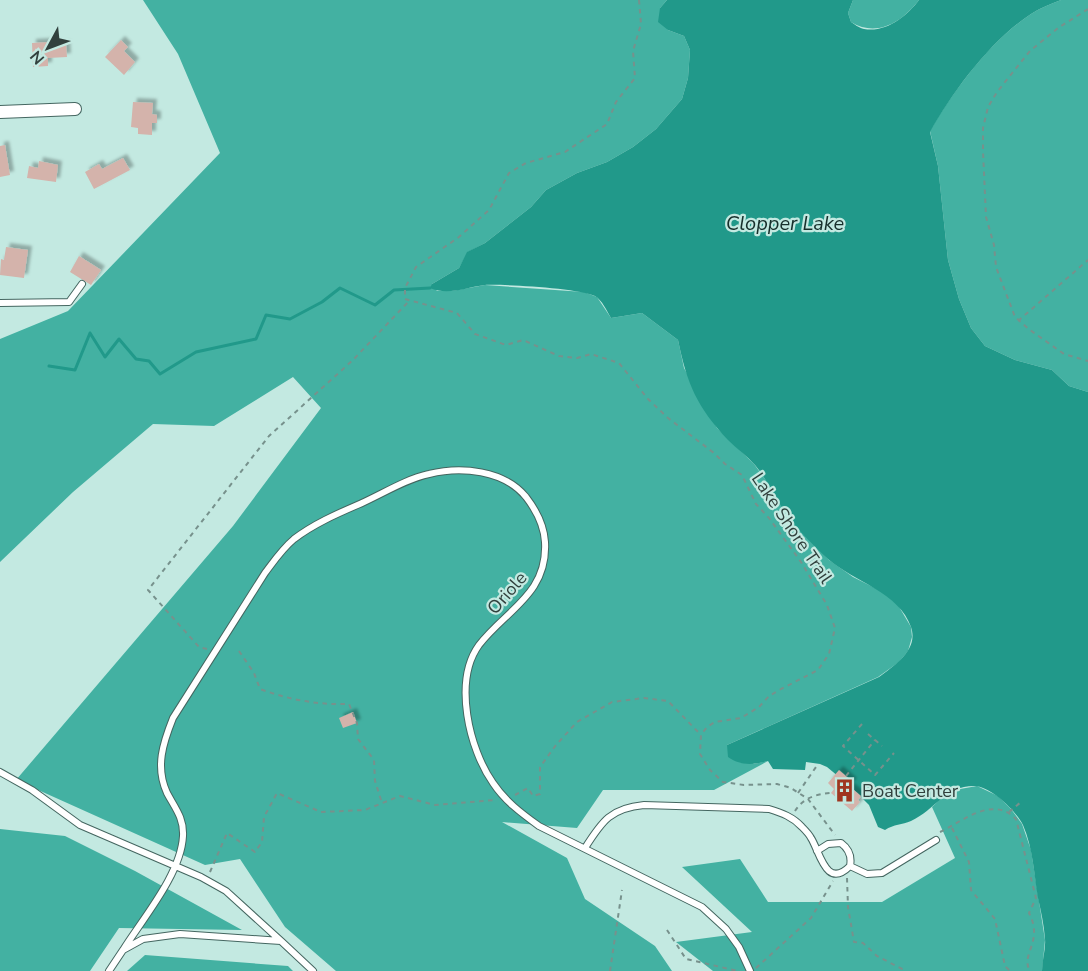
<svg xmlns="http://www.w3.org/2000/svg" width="1088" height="971" font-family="'Nunito Sans',sans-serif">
  <defs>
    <filter id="shadow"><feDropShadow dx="4" dy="-4" stdDeviation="1.5" flood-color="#0004"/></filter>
  </defs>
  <rect width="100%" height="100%" fill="#c3e9e1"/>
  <path fill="#43b1a2" d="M143,0H667L660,8L668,30L684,36L690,50L688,78L682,99L656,129L633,147L607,162L577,173L546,190L531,207L485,243L468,252L459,268L432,284L437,291H452L485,285L584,292L597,297L611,318L642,313L678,340L684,368L717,428L754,464L773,490L789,518L829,560L853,577L883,592L898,605L911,627L912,637L908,651L899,662L878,677L727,745L754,764L768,761L714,790H603L577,828L502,822L567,858L585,899L655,946L672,971H336L285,927L240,859L205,865L16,780L233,526L321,408L293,377L214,426L153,424L73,492L0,562V339L68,311L220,153L178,54Z
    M853,0H919C902,22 877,38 851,22L848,13Z
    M1061,0H1088V392L1069,386L1052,370L1015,360L985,346L971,328L959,299L948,260L938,166L930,131C953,91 992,39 1031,14C1040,8 1051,4 1061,0Z
    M977,786L998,796L1011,809L1022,824L1031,850L1045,940L1042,971H713L676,942L752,932L682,867L740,859L768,902H882L955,858L932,807L949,791Z
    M0,829L65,836L135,871L242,930L119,928L90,971H0Z
    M145,955L288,966L293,971H127Z"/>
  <path fill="#21998a" d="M667,0H853L848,13L851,22C854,24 859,28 864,29C886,33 907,16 919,0H1061C1051,4 1040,8 1031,14C992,39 953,91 930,132L938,166L948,260L959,299L971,328L985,346L1015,360L1052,370L1069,386L1088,392V971H1042C1042,960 1046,949 1045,939C1044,925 1041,911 1038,898C1034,874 1033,848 1023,825C1016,811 991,786 974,786C945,786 935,810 911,821C902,825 894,824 885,830L878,827L869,805L850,786L827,767L820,764L806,762L805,770L773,769L768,761C753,765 741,766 728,757L727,745L879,677C894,666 919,650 911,627C900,593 853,581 828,559C815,547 801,533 790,519C777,502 769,482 755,465C747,456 737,449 728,440C697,407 687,384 678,340L642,313L611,318C607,311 602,300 595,296C579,288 504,284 485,285C467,287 448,296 430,288L432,284L459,268L467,252L485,243L531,207L546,190L577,173L607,162L633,147L656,129L682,99L688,78L690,50L684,36L668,30L658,22L660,8Z"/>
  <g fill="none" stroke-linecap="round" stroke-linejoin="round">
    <path stroke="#21998a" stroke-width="3" d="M49,366L75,370L90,333L105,357L119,339L136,359L149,361L160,374L196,352L256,339L266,315L290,319L322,302L340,288L375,305L394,290L430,288"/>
  </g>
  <path fill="#d4b3ab" filter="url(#shadow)" d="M121,40L128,47L124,51L135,62L124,75L105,57Z
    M49,42V45L66,44L67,57L48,58V66L33,67L32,43Z
    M133,102L153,103L152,114L157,115V123H152V135L138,134V128L131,127Z
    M5,145L10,175L0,177V146Z
    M123,158L130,170L94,189L85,172L99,164L102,169Z
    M39,161L58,165L56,182L27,178L29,166L38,168Z
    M6,247L28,250L24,278L0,275L1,259L4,260Z
    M79,256L101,270L91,285L70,272Z
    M353,712L357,723L343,728L339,718Z
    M839,770L853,782L849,786L861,796L858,800L860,802L852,811L831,793L834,789L828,783Z"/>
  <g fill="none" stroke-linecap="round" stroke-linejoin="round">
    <defs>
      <path id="service" d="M0,303L69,302L82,284
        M0,772L32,790L80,825L201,877L226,891L281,941
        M585,848C602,821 611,808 644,805L769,809C782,813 793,817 802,827C805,830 809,834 811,838C820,852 826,890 850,866C852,856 849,849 841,843L828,844L817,851
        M850,866L867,874L882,873L936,840
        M123,950C143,918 181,874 183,836C184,818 175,808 167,793C155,767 163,743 173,718L265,573C274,561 282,549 294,539C315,523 339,513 362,503C384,493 406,479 429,474C461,466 504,470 526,497C536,510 544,525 545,542C548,594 506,610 479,645C453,681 469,749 493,783C505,801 521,813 539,826L702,907L726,929L739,947L750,971
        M109,971L123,950L143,939L180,934L281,941L313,971"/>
      <path id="minor" d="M0,112L75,109"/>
    </defs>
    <use href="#service" stroke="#446660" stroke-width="8"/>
    <use href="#minor" stroke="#446660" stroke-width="14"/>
    <path stroke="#77918c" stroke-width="2" stroke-dasharray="4.5 4.5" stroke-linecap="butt" d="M639,0L641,24L633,51L635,78L616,102L607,124L565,152L526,163L509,173L489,210L459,237L416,267L405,288V299L457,313L475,334L506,345L523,340L559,356L577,358L591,354L619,363L648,399L668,418L714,453L725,464L742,475L756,504L769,518L801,562L827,605L835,628L829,654L818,670L781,689L769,696L759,707L741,718L715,722L707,727L701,735L700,754L710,770L723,782L744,785L777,784L791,788L808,799L835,835
      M1088,9L1058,28L1030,51L997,92L988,107L983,128V151L986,217L994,245L996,267L1015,317L1030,330L1064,354L1088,361
      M1018,321L1088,260
      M207,649L199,647L148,590L269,436L353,360L410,300
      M239,651L254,673L260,689C290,700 318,705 349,704L357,723L358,739L374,760L375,781L382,803
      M862,724L843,746L875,775L894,753
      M868,734L882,746
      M846,776L875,740
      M798,793L816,767
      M515,795L528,788L533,796L540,794V767L556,745L577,722L612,702L644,698L668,701L701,735
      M795,811C803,798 816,794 831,793
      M1009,812L1021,802
      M952,828L969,862L971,890L995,919L1005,966L1010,971
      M940,832C963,821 993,795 1016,819L1036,898L1029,913C1044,942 1020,954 1030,971
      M210,872L227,833L255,852L262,842L264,817L277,793L321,812L365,810L400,796L435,805L495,800
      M847,878L848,907L854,942L863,943L877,956L906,971
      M667,930L686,959L738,971
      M756,968L811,918L833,881
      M610,971L622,890"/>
    <use href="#service" stroke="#fff" stroke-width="6"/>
    <use href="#minor" stroke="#fff" stroke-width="12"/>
  </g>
  <defs>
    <symbol id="building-bare" viewBox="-9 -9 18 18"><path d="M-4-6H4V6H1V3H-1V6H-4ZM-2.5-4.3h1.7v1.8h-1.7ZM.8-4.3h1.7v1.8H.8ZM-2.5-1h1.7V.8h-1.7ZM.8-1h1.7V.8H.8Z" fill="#9f3620" stroke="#c3e9e1" stroke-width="2.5" paint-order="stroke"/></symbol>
  </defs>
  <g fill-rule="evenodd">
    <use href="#building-bare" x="828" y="774" width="33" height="33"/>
  </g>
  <g text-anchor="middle" stroke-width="4.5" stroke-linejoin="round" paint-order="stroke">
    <g font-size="18" fill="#31403d" stroke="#c3e9e1">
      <text transform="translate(792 528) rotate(56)" y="6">Lake Shore Trail</text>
      <text transform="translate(507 593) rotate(-49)" y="6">Oriole</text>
    </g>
    <g font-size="18" fill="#31403d" stroke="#c3e9e1" text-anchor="start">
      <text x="862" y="797">Boat Center</text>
    </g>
    <g font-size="20" font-style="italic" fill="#172f2b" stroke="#c3e9e1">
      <text x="785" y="230">Clopper Lake</text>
    </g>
  </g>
  <g transform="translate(48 48) rotate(229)" stroke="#c3e9e1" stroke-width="4.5" paint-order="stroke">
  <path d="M0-4.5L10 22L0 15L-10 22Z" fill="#31403d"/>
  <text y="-9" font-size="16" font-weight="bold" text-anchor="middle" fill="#31403d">N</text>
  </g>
</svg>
